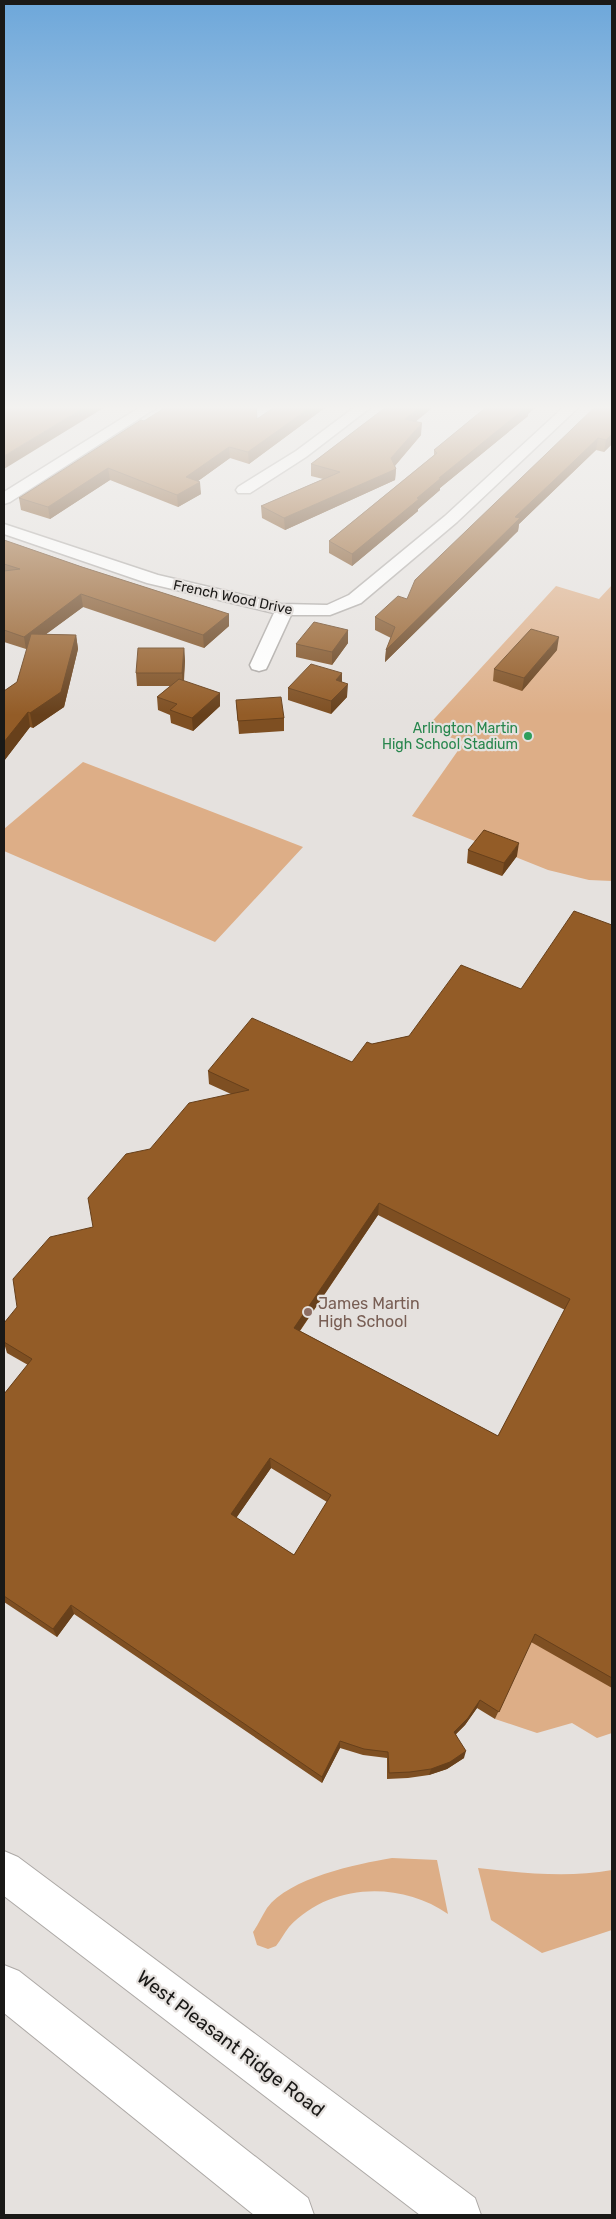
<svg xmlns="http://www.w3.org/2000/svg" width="616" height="2219" font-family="Rubik,sans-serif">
  <rect width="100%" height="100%" fill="#e5e1de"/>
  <path fill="#ddae87" d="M612,585V881L589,880L548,870L412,816L464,742L425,729L556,586L599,599Z
    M83,762L303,847L215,942L4,851V829Z
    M534,1635L612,1687V1733L597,1738L572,1723L537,1733L495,1719Z
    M392,1858L437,1860L448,1914C400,1881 330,1883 289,1927C284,1933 281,1940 276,1946L268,1949L257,1945L253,1932C258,1925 262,1916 267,1908C289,1878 356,1864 392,1858Z
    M478,1868C523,1873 567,1878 612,1870V1930L542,1953L491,1920Z"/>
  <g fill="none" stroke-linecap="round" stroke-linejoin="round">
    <defs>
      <path id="minor" d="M145,404H162L10,502L4,504V492Z
        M359,404H375L306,457L250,493H238L236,490L238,487L296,451Z
        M567,404H582L457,522L361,603L330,615H291L268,665L266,669L259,671L252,669L250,665L274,613L147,583L4,534V524L158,575L281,604L327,605L349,595L445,516Z"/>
      <path id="major" d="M4,1851L18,1857L475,2198L481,2215H420L4,1896Z
        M4,1965L19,1971L308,2198L314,2215H254L4,2013Z"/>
    </defs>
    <use href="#minor" stroke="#ada9a6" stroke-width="3"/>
    <use href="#major" stroke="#ada9a6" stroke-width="2"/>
    <use href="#minor" fill="#fff" fill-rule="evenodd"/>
    <use href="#major" fill="#fff" fill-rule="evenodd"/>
  </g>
  <path fill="#7e4f22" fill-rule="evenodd" d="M279,404H330L249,464L230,458L198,481L201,494L178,507L110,480L50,519L21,510L19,498L144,421L180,406L257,419Z
    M390,404H437L415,422L421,435L395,466L396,469L395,480L285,530L262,518L261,506L323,479L311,476V464Z
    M490,404H539L528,414V416L440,488V490L418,509V511L352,566L329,553V541L434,455V450Z
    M598,404L612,444L604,452L596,450L548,496L519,524L518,531L385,662L386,650L391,638L375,630V617L407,599Z
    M4,540L82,567L229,614V626L204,648L83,607L46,634L76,635L78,649L64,707L33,728L30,727L4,761V691L17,682L27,649H26L4,642Z
    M348,630V643L332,665L296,657V644Z
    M184,648L185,661L184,681L220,693V706L193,731L171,723L170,715L158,710L157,697L170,686H137L136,673Z
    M557,650L522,691L493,681L494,669Z
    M342,673V682L347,697L331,714L288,700V688Z
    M236,700L284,718V731L239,734Z
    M468,850L517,856L502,876L467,863Z
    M612,925V1688L531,1642L495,1719L477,1708L465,1725L456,1734L464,1758L447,1769L429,1775L408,1778L387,1779V1758L363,1755L340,1748L322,1783L74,1614L57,1637L4,1602V1394L28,1365L7,1353L4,1343V1323L93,1227L150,1149L231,1094L209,1084L208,1071L352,1062L372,1044L409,1036L521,989ZM378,1215L565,1310L498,1436L300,1331ZM271,1468L327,1502L294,1555L236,1518Z"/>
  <path fill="#67401b" d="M90,404H110L4,469V456Z
    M315,404H330L249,464L248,452Z
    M424,404H437L404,431L405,419Z
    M528,404H539L528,414V416L440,488V490L418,509V511L352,566V554L417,498L439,478Z
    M422,423L421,435L391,470V458Z
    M612,434V444L604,452L606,440Z
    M598,438L596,450L519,524L518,531L385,662L386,650L515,517Z
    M229,447L230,458L187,489L186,477Z
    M108,468L110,480L50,519L48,507Z
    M396,469L395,480L285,530L284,518Z
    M200,482L201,494L178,507L177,495Z
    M81,594L83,607L26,649L24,637Z
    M229,614V626L204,648L203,635Z
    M348,630V643L332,665V652Z
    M76,635L78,649L64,707L33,728L30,713Z
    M559,637L557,650L522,691L524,678Z
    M184,648L185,661L183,686L182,673Z
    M342,673V686L336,680Z
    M348,684L347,697L331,714V701Z
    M220,693V706L193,731L192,718Z
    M28,712L30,727L4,761V742Z
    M519,843L517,856L502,876L504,863Z
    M379,1203L378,1215L294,1339V1328Z
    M270,1458L271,1468L232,1524L231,1514Z
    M71,1605L74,1614L57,1637L53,1629Z
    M480,1700L477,1708L465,1725L452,1738L454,1732Z
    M340,1741V1748L322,1783V1777Z
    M466,1751L464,1758L447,1769L429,1775L431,1769Z"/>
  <path fill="#935c27" stroke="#67401b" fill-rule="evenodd" d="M4,404H90L4,456Z
    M171,404L180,406L183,404H256L257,419L279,404H315L248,452L229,447L186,477L200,482L177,495L108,468L48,507L19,498L141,420L144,421Z
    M390,404H424L405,419L422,423L391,458L396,469L284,518L261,506L340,472L311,464Z
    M490,404L529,405L439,478H441L417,498L419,499L352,554L329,541L437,453L434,450Z
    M598,404H612V434L606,440L598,438L550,484L515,517L520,518L386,650L395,627L375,617L398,596L407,599L415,580Z
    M4,540L82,567L229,614L203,635L81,594L24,637L4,630V571L20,569L4,564Z
    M314,622L348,630L332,652L296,644Z
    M531,629L559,637L524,678L494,669Z
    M31,634L76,635L61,692L30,713L28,712L4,742V691L17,682Z
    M138,648H184L182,673H136Z
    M311,664L342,673L336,680L348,684L331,701L288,688Z
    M179,679L220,693L192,718L170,710L177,704L157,697Z
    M281,697L284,718L238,721L236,700Z
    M484,830L519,843L504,863L468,850Z
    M574,911L612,925V1678L535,1634L499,1712L480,1700L468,1718L454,1732L466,1751L450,1762L431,1769L410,1772L389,1773L388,1752L364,1749L340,1741L322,1777L71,1605L53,1629L4,1596V1394L32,1359L4,1342V1323L17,1307L13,1279L50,1237L93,1227L88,1198L126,1154L150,1149L189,1103L249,1090L208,1071L252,1018L352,1062L367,1042L372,1044L409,1036L461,965L521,989ZM379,1203L570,1299L498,1436L294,1328ZM270,1458L331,1495L294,1555L231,1514Z"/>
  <linearGradient id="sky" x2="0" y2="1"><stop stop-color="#6da7da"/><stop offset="0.57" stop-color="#f3f2f0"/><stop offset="1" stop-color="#f3f2f0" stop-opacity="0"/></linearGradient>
  <rect width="616" height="715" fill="url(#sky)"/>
  <circle fill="#2e9e5b" stroke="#e5e1de" stroke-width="2" cx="528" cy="736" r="5"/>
  <circle fill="#8d6e63" stroke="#e5e1de" stroke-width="2" cx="308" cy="1312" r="5"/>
  <g text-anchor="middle" stroke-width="4.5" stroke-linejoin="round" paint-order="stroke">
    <g font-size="14" fill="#1a1917" stroke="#e5e1de">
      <text transform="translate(233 597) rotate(12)" y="5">French Wood Drive</text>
    </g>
    <g font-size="14" fill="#27864d" stroke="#e5e1de" text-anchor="end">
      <text x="518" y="733">Arlington Martin<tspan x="518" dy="16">High School Stadium</tspan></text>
    </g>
    <g font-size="16" fill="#785e54" stroke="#e5e1de" text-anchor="start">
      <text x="318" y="1309">James Martin<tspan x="318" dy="18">High School</tspan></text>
    </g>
    <g font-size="19" fill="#1a1917" stroke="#e5e1de">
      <text transform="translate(231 2043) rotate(37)" y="7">West Pleasant Ridge Road</text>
    </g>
  </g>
  <rect width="616" height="2219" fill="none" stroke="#1a1917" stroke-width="10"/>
</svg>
